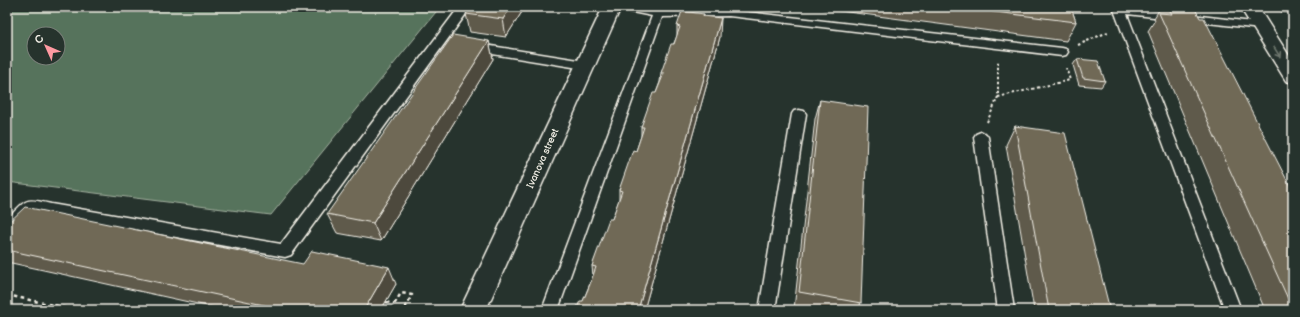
<svg xmlns="http://www.w3.org/2000/svg" width="1300" height="317" font-family="'Balsamiq Sans',sans-serif">
  <rect width="100%" height="100%" fill="#26332d"/>
  <filter id="ink" filterUnits="userSpaceOnUse"><feTurbulence type="fractalNoise" baseFrequency=".025" numOctaves="2"/><feDisplacementMap in="SourceGraphic" scale="8" xChannelSelector="R" yChannelSelector="G"/><feConvolveMatrix kernelMatrix="1 2 1 2 8 2 1 2 1" color-interpolation-filters="sRGB"/></filter>
  <g filter="url(#ink)">
    <path fill="#56735b" stroke="#a5b2a2" fill-rule="evenodd" d="M7,7H440L271,215L7,182ZM34,34H58V58H34Z"/>
    <g fill="none" stroke-linecap="round" stroke-linejoin="round">
      <defs>
        <path id="service" d="M459,7H471L291,255L285,257L34,211L12,232L7,234V219C27,200 23,197 51,204L281,244Z
          M615,7H639L658,11L729,10L1062,48L1066,49L1068,52L1066,55L1062,56L729,16L662,17L558,310H542L652,16L617,9Z
          M1123,7L1261,23L1265,24L1267,26L1265,28L1261,29L1127,14L1241,310H1225L1114,10L1116,8Z
          M472,43L585,61L589,62L591,65L589,68L585,69L468,50L466,47L468,44Z
          M799,110L804,111L806,114L775,310H759L792,114L794,111Z
          M981,132L986,134L988,137L1014,310H998L974,137L976,134Z"/>
        <path id="tertiary" d="M603,7H621L486,310H460Z"/>
        <path id="secondary" d="M1240,7H1258L1293,62V83L1286,81Z
          M1279,7H1293V12L1282,11Z"/>
      </defs>
      <use href="#service" stroke="#f4f1e8" stroke-width="3"/>
      <use href="#tertiary" stroke="#f4f1e8" stroke-width="3"/>
      <use href="#secondary" stroke="#f4f1e8" stroke-width="3"/>
      <path stroke="#f4f1e8" stroke-width="2" stroke-dasharray="2.5 2.5" stroke-linecap="butt" d="M1078,45L1110,31
        M998,97L1070,80L1066,68
        M987,122L998,97V61"/>
      <path stroke="#f4f1e8" stroke-width="2.5" stroke-dasharray="3.5 3.5" stroke-linecap="butt" d="M7,295L75,310
        M386,302L394,304
        M391,310L401,293L412,295L404,310"/>
      <use href="#service" fill="#26332d" fill-rule="evenodd"/>
      <use href="#tertiary" fill="#26332d" fill-rule="evenodd"/>
      <use href="#secondary" fill="#26332d" fill-rule="evenodd"/>
    </g>
    <path fill="#5f5a4b" stroke="#f4f1e8" d="M471,7H525L506,37L470,32L466,14Z
      M810,7H1071L1076,22L1066,41Z
      M1161,7H1194L1293,310H1265L1148,31L1155,20L1154,18Z
      M704,14V16L720,37L644,310H576L583,301L593,276L592,266L612,219L619,200V190L636,151L641,136V127L656,93L660,82L661,73L677,36V26Z
      M489,41L493,59L381,241L337,233L327,214Z
      M1077,59L1105,81L1101,87L1079,85L1073,65Z
      M820,100L861,303L858,310H798L794,309L815,119Z
      M1015,126L1110,310H1034L1006,145Z
      M7,224L396,284L381,310H225L7,262Z"/>
    <path fill="#4e4a3d" stroke="#f4f1e8" d="M511,7H525L506,37L503,19Z
      M721,18L720,37L644,310H638Z
      M489,41L493,59L381,241L373,223Z
      M389,267L396,284L381,310H364Z"/>
    <path fill="#6f6957" stroke="#f4f1e8" d="M471,7H511L503,19L466,14Z
      M955,7H1071L1076,22Z
      M1168,7H1194L1200,18H1204L1293,192V310L1159,13L1172,14Z
      M682,11L704,14L703,16L721,18L638,310H576L580,301H583L590,284L596,267L592,266L609,219H612L622,191L619,190L633,150L636,151L644,127H641L653,93H656L664,73H661L671,44H674L677,35L680,27L677,26Z
      M453,35L489,41L373,223L327,214Z
      M1077,59L1098,61L1105,81L1083,78Z
      M820,100L868,107L861,303L799,292Z
      M1015,126L1065,133L1110,310H1049Z
      M25,207L303,264L312,251L389,267L364,310H271L273,307L7,250V224Z"/>
    <defs><path id="oneway-shaft" d="M-6 0H5M1.5-3L5.5 0L1.5 3" fill="none" stroke-width="1.6" stroke-linecap="round" stroke-linejoin="round"/></defs>
    <use stroke="#6e766e" href="#oneway-shaft" transform="translate(1277 52) rotate(58)"/>
  </g>
  <g text-anchor="middle" stroke-width="3" stroke-linejoin="round" paint-order="stroke">
    <g font-size="10" fill="#f4f1e8" stroke="#26332d">
      <text transform="translate(542 158) rotate(-66)" y="4">Ivanova street</text>
    </g>
  </g>
  <rect width="1300" height="317" fill="none" stroke="#26332d" stroke-width="24"/>
  <rect x="12" y="12" width="1276" height="293" fill="none" stroke="#f4f1e8" stroke-width="1.5" filter="url(#ink)"/>
  <g transform="translate(46 46) rotate(315)"><circle r="19" fill="#26332d" stroke="#787f78"/>
  <path d="M0-3L7 15L0 10L-7 15Z" fill="#ff9aa2"/>
  <text y="-6" font-size="11" font-weight="bold" text-anchor="middle" fill="#f4f1e8">С</text>
  </g>
</svg>
